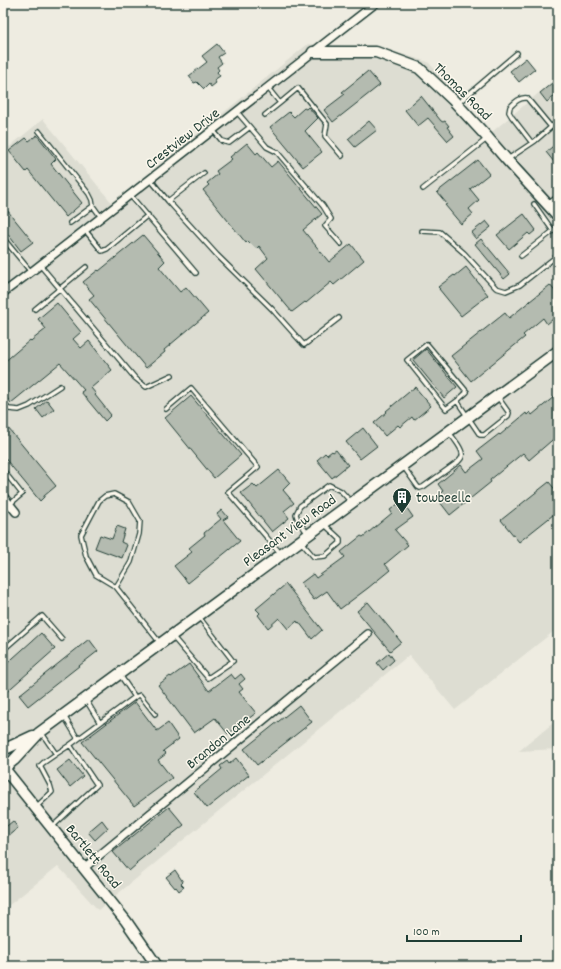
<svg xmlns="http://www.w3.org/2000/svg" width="561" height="969" font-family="Dekko,sans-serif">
  <rect width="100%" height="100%" fill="#eeece1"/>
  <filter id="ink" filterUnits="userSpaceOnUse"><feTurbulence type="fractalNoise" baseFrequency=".025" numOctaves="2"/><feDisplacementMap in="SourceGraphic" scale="8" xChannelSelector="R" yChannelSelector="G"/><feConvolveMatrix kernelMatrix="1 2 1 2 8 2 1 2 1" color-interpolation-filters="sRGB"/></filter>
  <g filter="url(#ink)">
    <path fill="#ddddd2" d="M308,44L382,48L428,62L492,132L558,77V628L455,710L409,655L98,910L58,866L3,910V152L43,119L112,203Z
      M558,719V749L519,751Z"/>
    <path fill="#b4bbb0" stroke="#1f3d34" d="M217,44L224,53L218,57L222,63L217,67L219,70L217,72L220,76L214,80L216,83L211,87L209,84L204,89L197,82L194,83L189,76L207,62L202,56Z
      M526,58L535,69L519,82L510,71Z
      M368,71L380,85L333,122L324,110L345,94L342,92Z
      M558,78V93L547,102L540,93Z
      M421,96L441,121L443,122L445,121L449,126L447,127L454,136L448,141L428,118L418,126L405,110Z
      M308,107L318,118L305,131L322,152L303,167L270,127L289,112L294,117L304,108L306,109Z
      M369,121L377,130L355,147L348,139Z
      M37,135L56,159L51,164L82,203L66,217L28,170L26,172L9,151L26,138L29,141Z
      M558,142V167L546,152Z
      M247,143L256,154L258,152L271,167L278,161L322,214L303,230L329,262L351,244L364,260L334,285L331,282L306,303L305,302L292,312L256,269L268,258L259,246L256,249L248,241L246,243L203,190L209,185L207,183L218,174L216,171L232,159L230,157Z
      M478,160L489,174L470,189L479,200L469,209L473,214L461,224L445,205L447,204L437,192Z
      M3,205L33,242L21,251L3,228Z
      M524,214L536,230L530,235L528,233L509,249L497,235Z
      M486,221L491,227L476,239L471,233Z
      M143,235L165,261L159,267L180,292L186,287L208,313L164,350L165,352L146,368L89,299L94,295L83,282L98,270L99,271Z
      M481,239L510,274L504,279L475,244Z
      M466,267L488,295L461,316L439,289H440L438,287L454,275L455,276Z
      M550,285L558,295V315L547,324L543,318L523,335L525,337L471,381L451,356L505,313L509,318Z
      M57,303L81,332L73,339L81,348L89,341L112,370L91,388L96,394L95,395L111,415L105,421L81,392L84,390L60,363L11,403L3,393V363L30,340L31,341L32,340L46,329L38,319Z
      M426,349L457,387L444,398L413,360Z
      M415,387L431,406L414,420L412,417L400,427L398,425L385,436L374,423L387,412L386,411Z
      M191,396L241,455L214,478L165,418Z
      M555,396L558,399V435L529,460L523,453L490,480L491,482L450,515L436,497L443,491L438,484L461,465L466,472L483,459L477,451L499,434L500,435L526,413L527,415L530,412L532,415Z
      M47,400L54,409L43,418L36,409Z
      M3,422L56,486L44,496V497L40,501L3,456Z
      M363,428L377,446L360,459L346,442Z
      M336,450L348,465L332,478L317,460L325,453L327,455L332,451L333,452Z
      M279,470L290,483L283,490L294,503L284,511L289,518L272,532L241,493L253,484L257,488Z
      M549,482L558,493V511L519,542L501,520Z
      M402,501L413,517L395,530L408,545L385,564L390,570L368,588L340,609L327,591L314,600L301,583L313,574L316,578L345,557L341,552L361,536L363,537L392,513L390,510Z
      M222,510L228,517L223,520L240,541L188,583L174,566L192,552L189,548L205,535L204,533L221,519L217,514Z
      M117,526L125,529L121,542L127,545L122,558L95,548L100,535L112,539Z
      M286,584L322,630L312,639L299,622L298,623L297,621L288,629L279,618L268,628L258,615L260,613L256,609Z
      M368,602L401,642L390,651L357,611Z
      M41,633L55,649L3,695V667Z
      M89,639L98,651L28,706L19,695Z
      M389,653L394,660L383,670L377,663Z
      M189,664L209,691L231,674L235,679L241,674L245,679L239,684L243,689L239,692L256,713L228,734L215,718L194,733L158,685L170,676L171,677Z
      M135,702L157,731L168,723L179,739L163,751L166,754L158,760L172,778L134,806L82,742Z
      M299,705L312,722L257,765L244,749Z
      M236,758L249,775L207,808L194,792L222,769L220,766L227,761L229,764Z
      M70,760L83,776L70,787L57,770Z
      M169,807L184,825L136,863L137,864L129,871L113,852Z
      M102,820L108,828L95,840L88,832Z
      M13,821L18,828L3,840V829Z
      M175,870L183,882L181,884L184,887L179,891L176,887L175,888L166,877Z"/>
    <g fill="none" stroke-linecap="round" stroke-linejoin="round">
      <defs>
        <path id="lane" d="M268,88L280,103L298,88L327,124L325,136L342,156
          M457,104L517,53
          M237,112L267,147L277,152L323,206L331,219L325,226L341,244
          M265,115L280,103
          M213,130L222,141L229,143L250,127
          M39,131L89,194L92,200L93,206
          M532,143L512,117L509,112L510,107C515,102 520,97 527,98L551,127
          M508,159L535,141L558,121
          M150,179L168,201L204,173
          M423,189L488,138
          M130,195L196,273
          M168,201L217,255L272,309L304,345L339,318
          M548,204L558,196
          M70,223L93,206L101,217
          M85,230L102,251L107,249L148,215
          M422,231L440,232L464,253L496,288L506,291L520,285L558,255
          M3,238L31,272
          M521,256L553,231L534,204
          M40,265L135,378L146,387L172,375
          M35,309L86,267
          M457,401L446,409L407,360L427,344L467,392L457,401L480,435H484L508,416L509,413L497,396
          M3,403L9,409L19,410L29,406L60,386
          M166,409L191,388L258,467L228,492L281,554
          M403,466L418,487L420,488L423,487L458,462C459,461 462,458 462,456C464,451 453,437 449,433
          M3,470L22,494L10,504
          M308,534L298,520L296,514L300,506L329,485L341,491L351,502
          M301,542L314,557L325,556L340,543V539L325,525
          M116,587L131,562L139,534L140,521L129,502L114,494L105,496L99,501L81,535L86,556L96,575L116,587L160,643
          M172,636L208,678L233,661L199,617
          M3,650L42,616L62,639
          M120,675L135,697L140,695L155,714
          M86,700L100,723
          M64,716L78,739
          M41,732L56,754L70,745
          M36,807L52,792L50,785L40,766L43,763L56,754
          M52,827L97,785L70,745L135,697"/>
        <path id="street" d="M3,293L31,272L376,3
          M3,496L16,512
          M84,868L368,634"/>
        <path id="secondary" d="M313,52H376L419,68L453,100L488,138L507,160L558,216
          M3,750L33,736
          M3,767L126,921L157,966
          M3,769L14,760L39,733L558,351"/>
      </defs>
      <use href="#lane" stroke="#1f3d34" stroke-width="6"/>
      <use href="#street" stroke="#1f3d34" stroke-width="10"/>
      <use href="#secondary" stroke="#1f3d34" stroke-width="13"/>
      <use href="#lane" stroke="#fbf7ec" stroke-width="3.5"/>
      <use href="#street" stroke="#fbf7ec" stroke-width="7"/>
      <use href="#secondary" stroke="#fbf7ec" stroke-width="10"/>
    </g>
  </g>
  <defs>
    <symbol id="building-pin" viewBox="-11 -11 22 30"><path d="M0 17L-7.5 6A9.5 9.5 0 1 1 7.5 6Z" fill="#1f3d34" stroke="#fbf7ec"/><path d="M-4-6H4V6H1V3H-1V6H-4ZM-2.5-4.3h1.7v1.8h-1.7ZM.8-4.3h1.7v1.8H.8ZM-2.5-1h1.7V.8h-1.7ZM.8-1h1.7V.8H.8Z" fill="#fff"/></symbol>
  </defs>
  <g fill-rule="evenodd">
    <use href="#building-pin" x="391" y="486" width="22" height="30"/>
  </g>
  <g text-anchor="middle" stroke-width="3" stroke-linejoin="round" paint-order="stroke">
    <g font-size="15" fill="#1f3d34" stroke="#fbf7ec">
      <text transform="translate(463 91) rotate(45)" y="5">Thomas Road</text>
      <text transform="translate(182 138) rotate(-38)" y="5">Crestview Drive</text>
      <text transform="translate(289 530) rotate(-36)" y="5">Pleasant View Road</text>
      <text transform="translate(218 741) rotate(-39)" y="5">Brandon Lane</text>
      <text transform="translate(94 856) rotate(51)" y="5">Bartlett Road</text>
    </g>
    <g font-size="15" fill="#1f3d34" stroke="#fbf7ec" text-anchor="start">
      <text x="416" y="502">towbeellc</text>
    </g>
  </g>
  <rect width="561" height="969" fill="none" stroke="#fbf7ec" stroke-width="16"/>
  <rect x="8" y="8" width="545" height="953" fill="none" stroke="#1f3d34" stroke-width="1.5" filter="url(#ink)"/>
  <path d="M407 935v6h114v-6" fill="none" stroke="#1f3d34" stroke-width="2"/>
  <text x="413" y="935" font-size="12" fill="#1f3d34" stroke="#fbf7ec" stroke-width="3" paint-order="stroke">100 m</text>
</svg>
